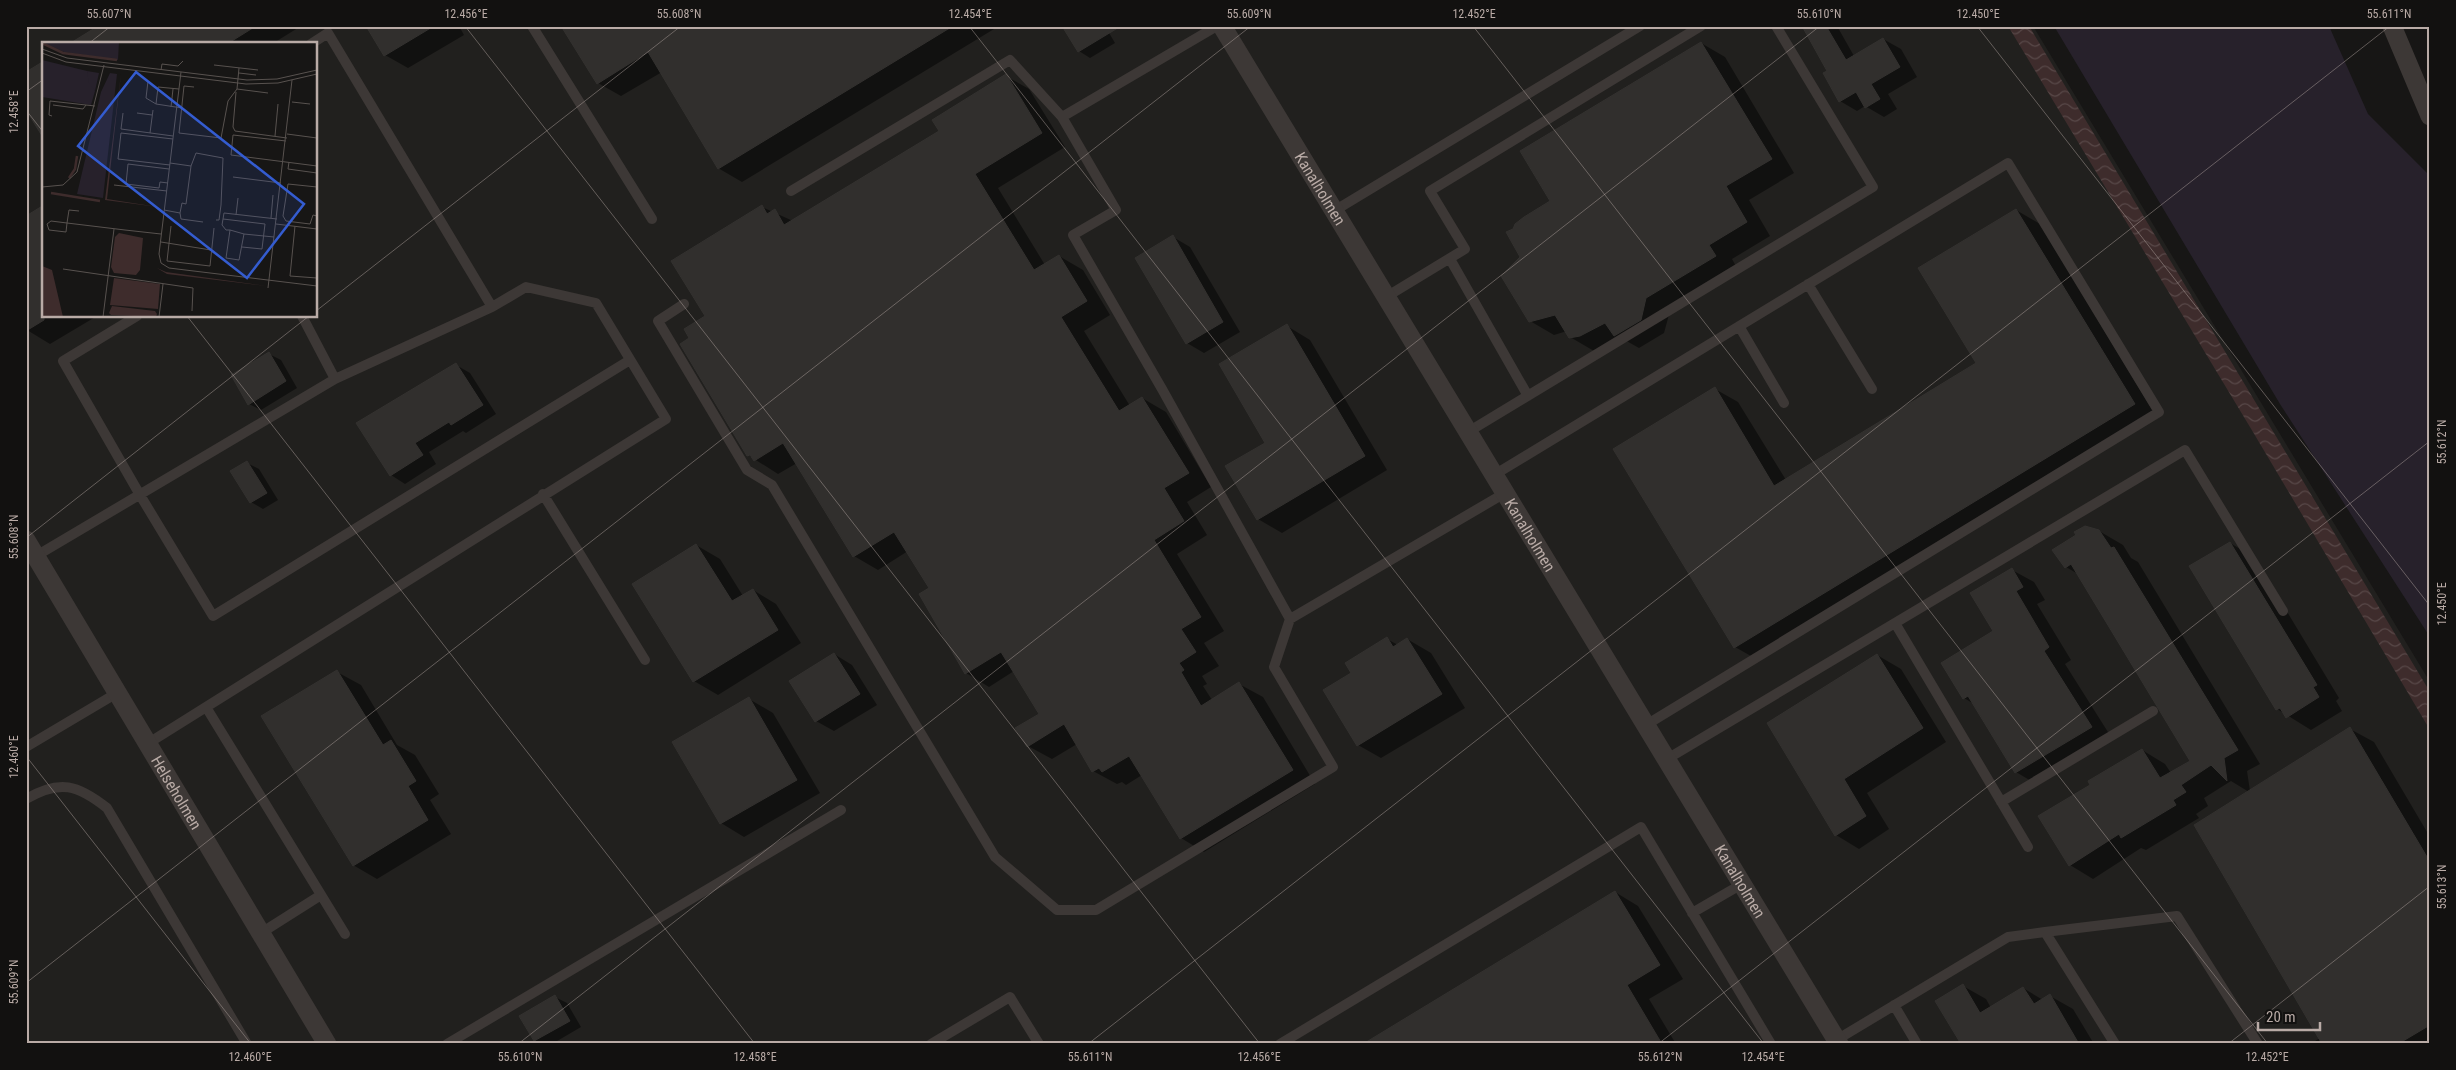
<svg xmlns="http://www.w3.org/2000/svg" width="2456" height="1070" font-family="'Roboto Condensed',sans-serif">
  <defs>
    <pattern id="water-waves" width="16" height="10" patternUnits="userSpaceOnUse" patternTransform="scale(1.25)"><rect width="16" height="10" fill="#3e2c2c"/><path d="M0 5q4-4 8 0t8 0" fill="none" stroke="#584848"/></pattern>
  </defs>
  <rect width="100%" height="100%" fill="#171615"/>
  <path fill="#21201e" fill-rule="evenodd" d="M26,26H2033L2430,682V1044H26ZM44,44H316V316H44Z"/>
  <path fill="#27212b" d="M2054,26H2329L2368,114L2430,176V637L2280,404Z"/>
  <path fill="url(#water-waves)" d="M2008,26H2029L2430,692V730L2253,432Z"/>
  <path fill="#0007" d="M101,26H301L272,44H71Z
    M368,26H459L464,35L408,68L385,55Z
    M574,26H999L742,182L718,168L662,72L621,96L598,83Z
    M1105,26L1115,43L1090,58L1079,51Z
    M1805,26H1837L1854,56L1883,39L1901,49L1917,77L1888,94L1897,109L1884,117L1865,106L1857,111L1840,101L1829,71Z
    M1701,43L1725,57L1794,173L1749,200L1770,236L1732,259L1738,270L1670,311L1664,333L1639,348L1623,339L1594,351L1570,337L1567,331L1554,335L1530,321L1522,257L1552,202Z
    M1006,76L1029,89L1065,147L998,188L1045,265L1059,256L1083,270L1110,315L1084,331L1130,406L1142,398L1166,412L1211,487L1187,502L1207,535L1177,554L1224,631L1204,643L1219,666L1202,676L1207,684L1203,686L1212,700L1239,684L1263,697L1315,784L1204,852L1181,838L1142,775L1126,785L1122,782L1117,784L1093,771L1077,744L1052,759L1028,746L1040,714L1014,671L989,687L966,673L931,589L908,551L878,570L854,556L797,463L778,474L748,455L691,339L707,317L762,207L793,221L941,131Z
    M2016,210L2040,224L2157,418L1758,660L1735,647L1715,389L1738,402L1786,480L1977,364Z
    M1173,237L1190,247L1240,332L1204,353L1187,343Z
    M44,316H97L50,344L27,330Z
    M1287,326L1310,340L1387,470L1282,533L1258,519L1267,443Z
    M269,354L281,360L297,388L261,410L249,404Z
    M456,365L470,373L496,414L466,433L463,431L429,452L436,464L405,484L391,475Z
    M247,463L259,469L278,500L263,509L251,502L232,472Z
    M2099,531L2123,545L2131,558L2138,562L2260,764L2247,771L2250,791L2350,729L2374,742L2430,837V1044H2310L2320,1038L2249,792L2231,781L2204,798L2208,806L2196,814L2199,818L2146,850L2141,848L2093,879L2070,865L2092,786L2142,750L2165,764L2171,773L2191,761L2078,574L2066,567Z
    M2230,543L2254,557L2339,698L2336,701L2342,711L2311,730L2277,709Z
    M696,545L720,559L743,596L753,590L776,604L801,643L718,695L694,681L634,585Z
    M2012,570L2034,582L2045,600L2037,604L2071,660L2065,664L2113,740L2038,785L2016,772L1974,704L1964,698L1995,631Z
    M1387,639L1398,645L1407,639L1431,653L1465,708L1381,758L1358,745L1353,673Z
    M834,654L852,665L877,705L834,731L816,721Z
    M1877,655L1901,669L1946,742L1867,793L1889,829L1859,849L1836,835L1769,724Z
    M337,672L361,685L397,745L415,755L439,794L430,800L451,834L377,879L353,865Z
    M749,699L773,713L820,793L744,837L721,823Z
    M1615,892L1638,906L1683,979L1649,999L1676,1044H1366Z
    M1963,986L1986,999L1991,1008L2023,988L2043,1000L2050,996L2073,1009L2094,1044H1962Z
    M555,997L567,1003L581,1027L552,1044H541L535,1040Z"/>
  <path fill="#312f2d" stroke="#33312f" d="M98,26H256L227,44H69Z
    M366,26H434L384,56Z
    M561,26H953L718,169L648,52L597,84Z
    M1062,26H1121L1078,52Z
    M1802,26H1826L1846,60L1883,38L1900,67L1871,84L1880,99L1865,108L1856,92L1839,102L1823,73L1827,71Z
    M1701,42L1772,159L1726,186L1747,222L1709,245L1716,256L1646,298L1641,320L1614,336L1605,323L1580,336L1569,338L1555,315L1529,322L1501,276L1520,257L1506,232L1513,229L1515,224L1524,217L1550,201L1520,151Z
    M44,61V139L26,110V72Z
    M1006,74L1042,133L975,174L1034,270L1059,255L1087,301L1061,317L1119,411L1142,397L1189,473L1164,488L1184,521L1154,540L1201,617L1181,629L1196,652L1179,663L1184,670L1181,672L1201,706L1239,682L1293,770L1180,839L1129,756L1102,772L1099,768L1092,772L1064,724L1027,747L1015,728L1039,714L1001,652L965,674L919,594L929,588L894,532L853,557L783,443L754,461L750,455L747,456L680,344L689,338L684,329L705,316L671,261L762,205L767,214L775,209L784,225L939,131L932,120Z
    M44,205V320L26,331V216Z
    M2016,209L2135,404L1734,648L1613,449L1715,387L1774,486L1976,363L1918,268Z
    M1173,235L1223,322L1186,344L1135,258Z
    M1287,324L1365,456L1257,520L1225,466L1265,443L1219,364Z
    M269,352L286,381L248,405L231,375Z
    M456,363L483,405L451,425L449,422L415,443L423,455L390,476L356,423Z
    M247,461L267,493L250,503L230,471Z
    M2085,526L2099,530L2111,548L2114,547L2238,750L2224,758L2227,781L2211,765L2181,785L2186,792L2173,800L2176,805L2121,838L2119,834L2069,866L2038,816L2090,785L2088,781L2142,749L2160,778L2190,761L2071,564L2065,568L2052,550L2076,535L2074,532Z
    M2230,542L2317,685L2313,687L2319,697L2286,718L2280,708L2276,710L2189,566Z
    M696,544L732,601L753,589L778,630L693,682L632,584Z
    M2012,568L2023,587L2016,591L2049,647L2044,651L2092,727L2015,773L1968,696L1963,699L1941,663L1993,631L1970,593Z
    M1387,637L1393,647L1407,638L1442,694L1357,746L1323,690L1351,673L1345,663Z
    M834,653L860,694L815,722L789,681Z
    M1877,654L1923,728L1844,779L1866,816L1835,836L1767,723Z
    M337,670L383,745L391,740L416,781L408,786L428,820L353,866L261,716Z
    M749,697L797,780L720,824L672,742Z
    M2350,727L2430,862V1025L2398,1044H2322L2194,825Z
    M1615,891L1660,965L1627,985L1662,1044H1363Z
    M1963,984L1980,1013L2023,987L2034,1004L2050,994L2079,1044H1961L1935,1001Z
    M555,995L570,1021L534,1041L519,1016Z"/>
  <g fill="none" stroke-linecap="round" stroke-linejoin="round">
    <path stroke="#3d3836" stroke-width="10" d="M532,26L652,219
      M1217,26L1062,117L1116,210L1073,235L1162,389L1290,619L1505,493
      M311,44L328,33L492,307
      M791,191L1010,60L1062,117
      M1334,211L1640,26
      M1450,259L1528,396
      M1808,284L1872,389
      M1386,297L1465,249L1430,191L1701,26
      M684,304L658,321L747,470L772,485L995,857L1057,910H1096L1333,767L1274,667L1290,619
      M137,316L63,361L140,495L213,616L630,360
      M1739,326L1784,403
      M1468,432L1873,187L1776,26
      M1494,475L2008,163L2159,412L1646,725
      M543,494L645,660
      M36,556L335,379
      M1895,623L2028,847
      M206,707L345,934
      M147,744L666,419L596,303L526,287L492,307L335,379L302,316
      M26,747L117,693
      M1667,759L2185,450L2283,611
      M26,799C60,779 78,785 107,808L247,1044
      M2001,802L2153,711
      M1692,913L1742,884
      M261,933L321,895
      M1894,1005L1917,1044
      M1833,1042L2008,937L2045,932
      M447,1044L841,810
      M931,1044L1010,997L1039,1044
      M1280,1044L1641,827L1771,1044
      M2115,1044L2045,932L2177,916L2258,1044"/>
    <g stroke="#3d3836" stroke-width="19">
      <path id="s1" d="M1222,26L1839,1044"/>
      <path d="M2392,26L2430,116"/>
      <path id="s2" d="M26,540L327,1044"/>
    </g>
  </g>
  <path fill="none" stroke="#b9aba6" stroke-width="1" stroke-opacity="0.45" d="M465,26L1260,1044M969,26L1764,1044M1473,26L2268,1044M1977,26L2430,606M88,44L111,26M26,92L44,79M26,110L44,133M316,311L681,26M187,316L755,1044M26,538L309,316M26,756L251,1044M26,983L1251,26M518,1044L1820,26M1088,1044L2390,26M1658,1044L2430,441M2228,1044L2430,886"/>
  <g text-anchor="middle" stroke-width="5" stroke-linejoin="round" paint-order="stroke">
    <g font-size="16" fill="#b9aba6" stroke="#121110">
      <text dy="6" stroke="none"><textPath href="#s1" startOffset="190">Kanalholmen</textPath></text>
      <text dy="6" stroke="none"><textPath href="#s1" startOffset="595">Kanalholmen</textPath></text>
      <text dy="6" stroke="none"><textPath href="#s2" startOffset="294">Helseholmen</textPath></text>
      <text dy="6" stroke="none"><textPath href="#s1" startOffset="1000">Kanalholmen</textPath></text>
    </g>
  </g>
  <g transform="translate(42 42)">
    <rect width="275" height="275" fill="#171615"/>
    <path d="M0,0H77L76,18L22,10ZM0,18L45,29L53,49L49,63L0,55Z" fill="#27212b"/>
    <path d="M45,29L57,31L53,49L47,41ZM68,31L75,32L61,156L35,152L59,50Z" fill="#27212b"/>
    <path d="M79,32L65,157L116,165L63,158ZM77,191L101,196L98,228L94,233L72,231L69,225L73,195ZM0,224L10,228L21,275H0ZM115,226L124,230L225,244L125,232ZM72,236L118,242L116,267L68,263ZM70,264L113,269L115,272L114,275L69,273L67,271Z" fill="#3e2c2c"/>
    <path fill="none" stroke="#3e2c2c" stroke-width="2.5" d="M0,1L21,11L75,18M27,136L33,127L35,114M9,151L58,159"/>
    <path fill="none" stroke="#58524f" stroke-width="1" d="M0,7L25,16L205,38L235,37L275,28M0,11L24,20L204,42L236,41L275,32M172,23L216,28M119,28L120,22L136,24L141,19M139,30L117,212L119,221L127,226L275,244M197,31L214,33M106,39L104,56L114,62L116,45L137,47M152,45L142,44L137,91L179,96L186,59L195,47L197,26M195,47L226,51M194,50L191,85L193,89L245,96M250,60L268,62M114,62L140,66M11,63L41,67L44,63M129,65L131,47M81,71L79,87L131,94M95,71L110,73M10,74L7,73L8,59L53,64M108,91L111,68M245,92L275,96M233,94L236,62M244,99L191,93L189,113L275,124M247,120L246,127L275,131M128,123L76,117L79,91L131,97M149,124L154,111L181,116L179,163L177,178H174M191,135L239,141M126,141L118,140L117,146L84,142L86,122L127,127M72,143L125,149M0,145L21,143L35,130L62,23M275,145L246,142L241,174L244,179L268,182L271,173L275,174M122,168L138,171L140,161L144,162L149,124L128,121M37,169L27,168L25,181L24,190L7,188L5,182L9,179L25,181L83,188L119,192M138,171L139,177L161,180M194,173L196,156M229,176L231,153M181,177L223,182L220,207L200,205M234,182L275,187M129,184L125,219L168,224L172,186M253,184L248,234L275,236M188,188L184,216L197,218L202,192L188,188H184L180,183L182,171L235,177M202,192L232,195M119,200L169,208M21,227L151,246L150,269M226,246L250,38M61,275L72,187M117,275L121,242"/>
    <path fill="#345cd0" fill-opacity="0.15" stroke="#345cd0" stroke-width="2.5" d="M94,30L262,162L205,236L36,104Z"/>
    <rect width="275" height="275" fill="none" stroke="#b9aba6" stroke-width="2.5"/>
  </g>
  <rect width="2456" height="1070" fill="none" stroke="#121110" stroke-width="55"/>
  <path d="M2258 1022v8h62v-8" fill="none" stroke="#b9aba6" stroke-width="2.5"/>
  <text x="2266" y="1022" font-size="15" fill="#b9aba6" stroke="#121110" stroke-width="4" paint-order="stroke">20 m</text>
  <rect x="28" y="28" width="2400" height="1014" fill="none" stroke="#b9aba6" stroke-width="2"/>
  <g font-size="12" text-anchor="middle" fill="#b9aba6">
    <text x="109" y="18">55.607°N</text>
    <text x="466" y="18">12.456°E</text>
    <text x="679" y="18">55.608°N</text>
    <text x="970" y="18">12.454°E</text>
    <text x="1249" y="18">55.609°N</text>
    <text x="1474" y="18">12.452°E</text>
    <text x="1819" y="18">55.610°N</text>
    <text x="1978" y="18">12.450°E</text>
    <text x="2389" y="18">55.611°N</text>
    <text transform="translate(14 112) rotate(-90)" y="4">12.458°E</text>
    <text transform="translate(2442 442) rotate(-90)" y="4">55.612°N</text>
    <text transform="translate(14 537) rotate(-90)" y="4">55.608°N</text>
    <text transform="translate(2442 604) rotate(-90)" y="4">12.450°E</text>
    <text transform="translate(14 757) rotate(-90)" y="4">12.460°E</text>
    <text transform="translate(2442 887) rotate(-90)" y="4">55.613°N</text>
    <text transform="translate(14 982) rotate(-90)" y="4">55.609°N</text>
    <text x="250" y="1061">12.460°E</text>
    <text x="520" y="1061">55.610°N</text>
    <text x="755" y="1061">12.458°E</text>
    <text x="1090" y="1061">55.611°N</text>
    <text x="1259" y="1061">12.456°E</text>
    <text x="1660" y="1061">55.612°N</text>
    <text x="1763" y="1061">12.454°E</text>
    <text x="2267" y="1061">12.452°E</text>
  </g>
</svg>
